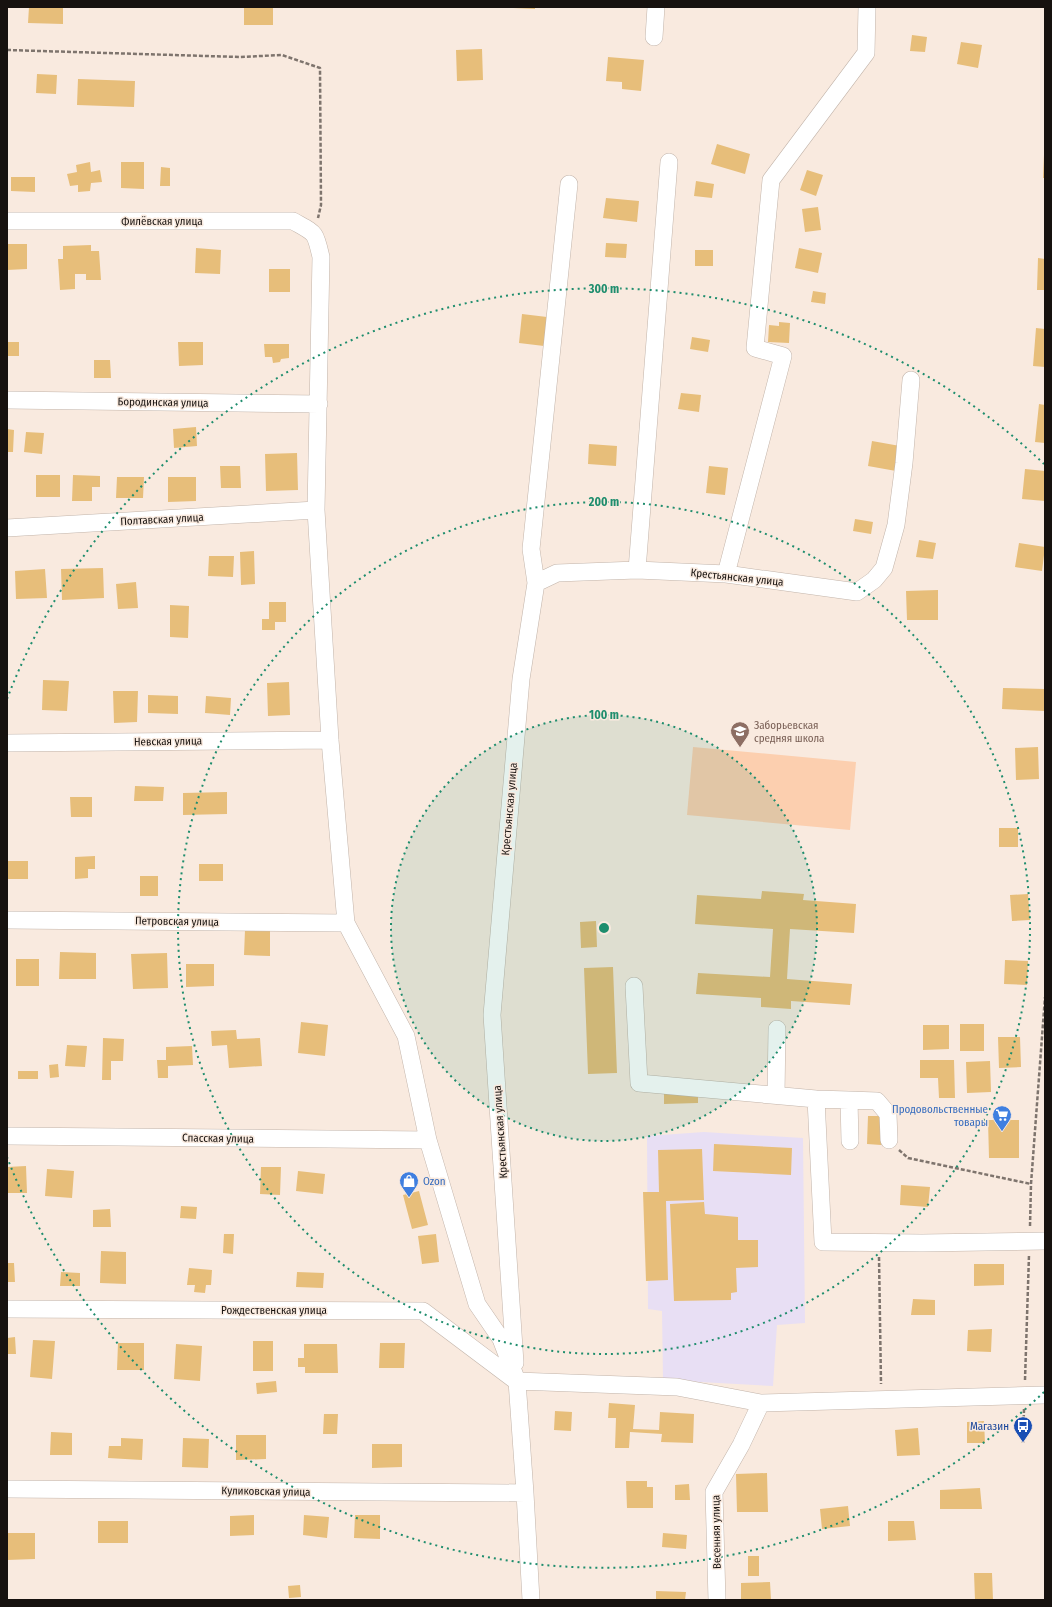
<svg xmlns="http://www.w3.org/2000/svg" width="1052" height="1607" font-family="'Fira Sans Condensed',sans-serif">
  <rect width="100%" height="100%" fill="#f9eadf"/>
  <path fill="#e8dff4" d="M704,1132L803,1138L805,1323L777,1325L773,1386L663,1380L662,1311L648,1309L647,1136Z"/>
  <path fill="#fccfaf" d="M693,747L856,762L850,830L687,815Z"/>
  <path fill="#e7be7a" d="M29,7H63V24L28,23Z
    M244,7H273V25H244Z
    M513,7H535V9L513,8Z
    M912,35L927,37L925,52L910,51Z
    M961,42L982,45L978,68L957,64Z
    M482,49L483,80L457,81L456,50Z
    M608,57L644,60L641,91L622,89V82L606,81Z
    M37,74L57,75L56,94L36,93Z
    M78,79L135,81L134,107L77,105Z
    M717,144L750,154L745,174L711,164Z
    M1044,155H1045V178H1043Z
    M90,162L91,172L100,170L102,182L91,183L90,191L78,192V185L70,186L67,174L77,172L76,165Z
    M121,162H144V189L121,188Z
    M161,167L170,168V186H160Z
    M807,170L823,175L816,196L800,190Z
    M11,177H35V192L11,191Z
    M696,181L714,184L712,198L694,196Z
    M606,198L639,201L637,222L603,218Z
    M818,207L821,230L805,232L802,209Z
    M606,243L627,244L626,258L605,257Z
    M7,244H27V269L7,270Z
    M91,245V251H99L101,280H86V274H75V289L60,290L58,259H63V246Z
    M196,248L221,250L220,274L195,273Z
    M799,248L822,253L818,273L795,268Z
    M695,250H713V266H695Z
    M1038,258L1045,259V290H1037Z
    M269,269H290V292H269Z
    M813,291L826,293L825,304L811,302Z
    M522,314L547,317L544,346L519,343Z
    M779,322L790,323L789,343L768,342L769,325L779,326Z
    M1036,328L1045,329V367L1033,366Z
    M692,337L710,340L708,352L690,349Z
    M7,342H19V356H7Z
    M178,342H203V365L179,366Z
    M264,344H289V358L281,359L280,362L273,363L272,357H265Z
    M94,360H110L111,378H94Z
    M681,393L701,395L699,412L678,409Z
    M1039,404L1045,405V443L1035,442Z
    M196,427L197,446L174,448L173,429Z
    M7,429L14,430L13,452H7Z
    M26,432L44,433L42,454L24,452Z
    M872,441L900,446L896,471L868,466Z
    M589,444L617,446L616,466L588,464Z
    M297,453L298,490L266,491L265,454Z
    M220,466H240L241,488H221Z
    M709,466L728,468L725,495L706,493Z
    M1025,469L1045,471V501L1022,499Z
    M36,475H60V497H36Z
    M73,475L100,476V487H92V501H72Z
    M117,477H144L143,498H116Z
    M168,477H196V501L168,502Z
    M855,519L873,522L871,534L853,531Z
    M919,540L936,543L933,559L916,557Z
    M1019,543L1045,547L1042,571L1015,567Z
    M254,551L255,584L241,585L240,552Z
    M209,556H234L233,577L208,576Z
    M103,568L104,598L62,600L61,569Z
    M45,569L47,598L16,599L15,571Z
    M136,582L138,608L118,609L116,584Z
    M938,590V620H907L906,591Z
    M269,602H286V622H275V630H262V619H269Z
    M170,605L189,606L188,638L170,637Z
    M43,680L69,681L67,711L42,710Z
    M289,682L290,715L268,716L267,683Z
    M1003,688L1045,689V711L1002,709Z
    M113,691H138L137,722L114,723Z
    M148,695L178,696V714L148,713Z
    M206,696L231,698L230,715L205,713Z
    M1038,747L1039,779L1016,780L1015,748Z
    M135,786L164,787L163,801H134Z
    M227,792V814L183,815V793Z
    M70,797H92V817H71Z
    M999,828H1018V847H999Z
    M95,856V869H88V878L75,879V857Z
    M7,861H28V879H7Z
    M199,864H223V881H199Z
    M140,876H158V896H140Z
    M762,891L804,894L803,900L856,904L854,933L790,929L787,979L852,984L850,1005L791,1001V1009L761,1007V998L696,994L698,973L770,977L773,929L695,924L697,895L761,899Z
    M1028,894L1030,920L1012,921L1010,895Z
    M596,921L597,947L581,948L580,922Z
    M245,930L270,931V956L244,955Z
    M60,952L96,953V979H59Z
    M167,953L168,988L133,989L131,954Z
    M16,959H39V986H16Z
    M1005,960L1028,961L1027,985L1004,984Z
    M186,964H214V986L186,987Z
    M613,967L617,1073L588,1074L584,968Z
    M301,1022L328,1025L325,1056L298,1053Z
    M960,1024H984V1051H960Z
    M923,1025H949V1049L923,1050Z
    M236,1030L237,1039L260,1038L262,1066L229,1068L227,1045L212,1046L211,1031Z
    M998,1037H1020L1021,1067L999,1068Z
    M103,1038L124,1039L123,1061H111V1080H102Z
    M67,1045L87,1046L85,1067L65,1066Z
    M192,1046L193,1065L168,1066V1078H158L157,1060H166V1047Z
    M920,1060H954L955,1098H939L938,1078H920Z
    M990,1061L991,1092L967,1093L966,1062Z
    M58,1064L59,1077L50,1078L49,1065Z
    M18,1071H38V1079H18Z
    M664,1091H698V1103L664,1104Z
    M868,1116H882L881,1145L867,1144Z
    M988,1120H1019V1158H989Z
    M714,1144L792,1148L791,1175L713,1171Z
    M702,1149L704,1200L666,1201L668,1280L646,1281L643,1192H659L658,1150Z
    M26,1166L27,1193H7V1167Z
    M261,1167H281L280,1195L260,1194Z
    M47,1169L74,1171L72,1198L45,1196Z
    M298,1171L325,1174L323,1194L296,1191Z
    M901,1185L930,1187L928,1207L900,1205Z
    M419,1191L428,1225L412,1229L403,1195Z
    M704,1202L705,1214L738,1217V1240H758V1267L736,1268L737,1292L731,1293V1300L674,1301L670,1204Z
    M181,1206L197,1207L196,1219L180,1218Z
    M110,1209L111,1227H93V1210Z
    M224,1234H234L233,1254L223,1253Z
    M436,1234L439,1262L422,1264L418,1236Z
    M101,1251L126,1252V1284L100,1283Z
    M7,1263H14L15,1282H7Z
    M974,1264H1004V1285L974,1286Z
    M189,1268L212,1270L211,1285H206L205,1293L194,1292L195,1285H187Z
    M61,1272L80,1273V1286H60Z
    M297,1272L324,1273L323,1288L296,1287Z
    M913,1299L935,1300V1315H911Z
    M992,1329L991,1352L967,1351L968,1330Z
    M15,1337L16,1354H7V1338Z
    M33,1340L55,1341L52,1379L30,1377Z
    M253,1341H273V1371H253Z
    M118,1343H144V1370H117Z
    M380,1343H405L404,1368H379Z
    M176,1344L202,1346L200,1381L174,1379Z
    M304,1344H337L338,1373H305V1367H298V1358H304Z
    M276,1381L277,1392L257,1394L256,1383Z
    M609,1403L635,1405L633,1429L659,1430L660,1412L694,1414L693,1443L661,1442L662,1434L630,1432L629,1448H615L616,1418H608Z
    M555,1411L572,1412L571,1431L554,1430Z
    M324,1414H338L337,1434H323Z
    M984,1421L985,1443H967V1422Z
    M918,1428L920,1455L897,1456L895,1430Z
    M51,1432L72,1433V1455H50Z
    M236,1435H266V1459L236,1460Z
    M121,1438L143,1439L142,1460L108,1458L109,1446H121Z
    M183,1438L209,1439L208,1468L182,1467Z
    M372,1444H402V1467L372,1468Z
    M767,1473L768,1512H737L736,1474Z
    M626,1481H647V1487H653V1508H627Z
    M689,1484L690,1500H675V1485Z
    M980,1488L982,1509H940V1490Z
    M848,1506L850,1526L822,1529L820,1509Z
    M254,1515V1535L230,1536V1516Z
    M304,1515L329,1517L327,1538L303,1535Z
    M355,1515H380V1539L354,1538Z
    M98,1521H128V1543H98Z
    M888,1521H914L916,1540L888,1541Z
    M7,1533H35V1559L7,1560Z
    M663,1533L687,1535L686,1549L662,1547Z
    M748,1556H759V1576H748Z
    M974,1573H992L993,1600H975Z
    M770,1582L771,1600H741V1583Z
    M300,1585L301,1597L289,1598L288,1586Z
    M656,1591L686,1592L685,1600H656Z"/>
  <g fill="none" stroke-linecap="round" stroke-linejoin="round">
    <defs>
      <path id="minor" d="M654,37L656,7
        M7,221H293C316,234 315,231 321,257L316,510L330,740L346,923L406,1036L428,1140L477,1304L501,1339L517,1381L525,1493L531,1600
        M7,400L319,404
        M7,528L316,510
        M637,570L669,162
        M726,574L783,356L755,348L771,180L866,53L867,7
        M536,583L531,549L569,184
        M7,743L330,740
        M7,920L346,923
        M634,986L639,1083L816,1099L823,1242L922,1243L1045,1241
        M776,1095L777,1029
        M816,1099L849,1100L850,1141
        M849,1100L877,1101L888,1114L889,1140
        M7,1136L428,1140
        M7,1309L423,1311L516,1381
        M515,1363L492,1015L521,679L536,583L557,573L637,570L726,574L857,592L874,580L884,568L896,525L904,463L911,380
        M517,1381L677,1387L761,1403L1045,1395
        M7,1489L525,1493
        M717,1600L714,1492L741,1445L761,1403"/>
    </defs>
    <use href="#minor" stroke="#c2b4aa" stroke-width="18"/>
    <path stroke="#7e746d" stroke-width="2.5" stroke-dasharray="4 2" stroke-linecap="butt" d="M7,50L240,57L282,55L320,68L321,205L318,218
      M899,1150L908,1158L1031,1184
      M1030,1226L1031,1184L1045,997
      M879,1257L881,1384
      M1025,1380L1029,1255
      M1023,1443L1024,1409"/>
    <use href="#minor" stroke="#fff" stroke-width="17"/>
  </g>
  <circle cx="604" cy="928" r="213" fill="#1e8d6d" fill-opacity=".12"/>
  <g fill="none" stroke="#1e8d6d" stroke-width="2" stroke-dasharray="2 4">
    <circle cx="604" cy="928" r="213"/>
    <circle cx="604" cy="928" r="426"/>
    <path d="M1044 1392A639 639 0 0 1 7 1157M7 699A639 639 0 0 1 1044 464"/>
  </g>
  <defs>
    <symbol id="school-pin" viewBox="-11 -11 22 30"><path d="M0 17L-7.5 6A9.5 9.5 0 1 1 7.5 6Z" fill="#8d6e63" stroke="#f9eadf"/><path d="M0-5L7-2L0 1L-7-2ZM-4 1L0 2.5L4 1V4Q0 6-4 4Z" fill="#fff"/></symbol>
    <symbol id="supermarket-pin" viewBox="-11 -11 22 30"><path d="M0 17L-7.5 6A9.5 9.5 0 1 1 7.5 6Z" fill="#3f7fe0" stroke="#f9eadf"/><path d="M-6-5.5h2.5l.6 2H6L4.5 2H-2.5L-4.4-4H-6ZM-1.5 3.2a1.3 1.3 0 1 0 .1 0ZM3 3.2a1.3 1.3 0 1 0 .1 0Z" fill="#fff"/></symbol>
    <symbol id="shop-pin" viewBox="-11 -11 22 30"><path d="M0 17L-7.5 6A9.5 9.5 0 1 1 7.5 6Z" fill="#3f7fe0" stroke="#f9eadf"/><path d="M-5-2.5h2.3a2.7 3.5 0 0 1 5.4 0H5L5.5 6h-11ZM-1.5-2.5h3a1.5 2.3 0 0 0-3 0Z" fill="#fff"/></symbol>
    <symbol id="bus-pin" viewBox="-11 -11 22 30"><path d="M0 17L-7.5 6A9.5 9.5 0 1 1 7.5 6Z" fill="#1a4fb4" stroke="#f9eadf"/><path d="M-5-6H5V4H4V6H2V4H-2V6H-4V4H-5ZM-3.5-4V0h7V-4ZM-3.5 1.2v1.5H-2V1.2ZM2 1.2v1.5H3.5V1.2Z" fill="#fff"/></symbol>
  </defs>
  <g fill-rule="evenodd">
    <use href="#school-pin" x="729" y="720" width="22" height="30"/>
    <use href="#supermarket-pin" x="991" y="1104" width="22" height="30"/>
    <use href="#shop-pin" x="398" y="1170" width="22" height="30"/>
    <use href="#bus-pin" x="1012" y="1415" width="22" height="30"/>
  </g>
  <g text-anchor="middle" stroke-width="3" stroke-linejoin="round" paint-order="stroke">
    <g font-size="11" fill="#17120f" stroke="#f9eadf">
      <text x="162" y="225">Филёвская улица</text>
      <text transform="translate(163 402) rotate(1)" y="4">Бородинская улица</text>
      <text transform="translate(162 519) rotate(-3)" y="4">Полтавская улица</text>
      <text transform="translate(737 577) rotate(6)" y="4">Крестьянская улица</text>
      <text transform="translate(168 741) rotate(-1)" y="4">Невская улица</text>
      <text transform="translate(509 809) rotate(-85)" y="4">Крестьянская улица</text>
      <text transform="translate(177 921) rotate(1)" y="4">Петровская улица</text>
      <text transform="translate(500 1132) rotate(-94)" y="4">Крестьянская улица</text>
      <text transform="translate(218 1138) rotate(1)" y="4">Спасская улица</text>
      <text x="274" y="1314">Рождественская улица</text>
      <text transform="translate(266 1491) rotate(1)" y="4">Куликовская улица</text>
      <text transform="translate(716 1532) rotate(-91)" y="4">Весенняя улица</text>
    </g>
    <g font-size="11" fill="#785e54" stroke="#f9eadf" text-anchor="start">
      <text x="754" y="729">Заборьевская<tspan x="754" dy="13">средняя школа</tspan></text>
    </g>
    <g font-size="11" fill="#366cbe" stroke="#f9eadf" text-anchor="end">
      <text x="988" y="1113">Продовольственные<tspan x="988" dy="13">товары</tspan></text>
      <text x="423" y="1185" text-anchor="start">Ozon</text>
    </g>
    <g font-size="11" fill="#164399" stroke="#f9eadf" text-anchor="end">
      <text x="1009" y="1430">Магазин</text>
    </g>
  </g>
  <circle cx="604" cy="928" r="6" fill="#1e8d6d" stroke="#f9eadf" stroke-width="2"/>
  <g font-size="12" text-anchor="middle" font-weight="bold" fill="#1e8d6d" stroke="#f9eadf" stroke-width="3" stroke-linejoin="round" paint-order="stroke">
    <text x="604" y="293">300 m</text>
    <text x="604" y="506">200 m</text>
    <text x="604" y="719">100 m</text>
  </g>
  <rect width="1052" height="1607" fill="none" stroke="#17120f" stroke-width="16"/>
</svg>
